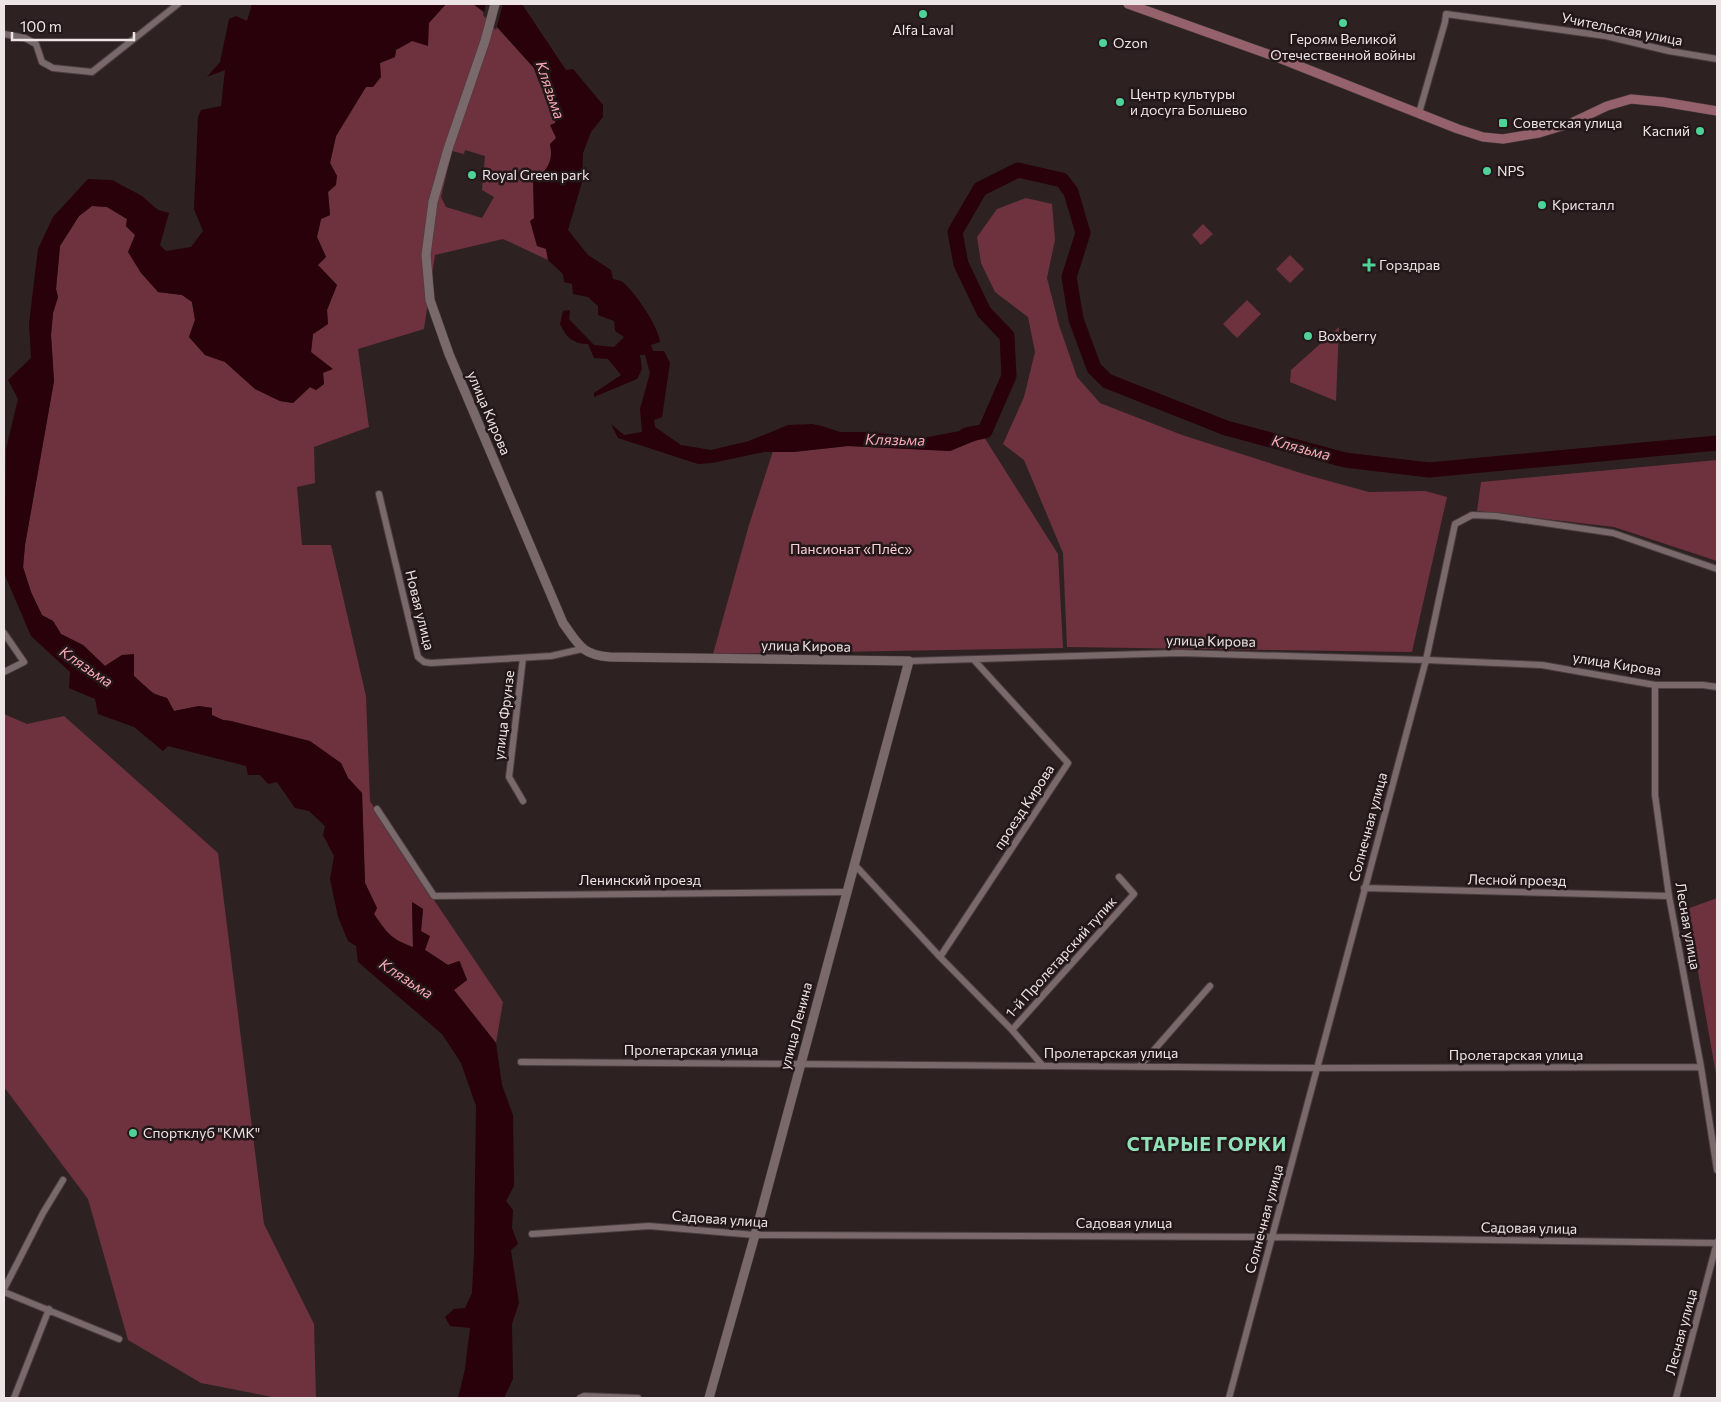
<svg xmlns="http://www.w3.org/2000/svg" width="1721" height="1402" font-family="Commissioner,sans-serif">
  <rect width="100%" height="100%" fill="#2e2122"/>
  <path fill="#6d323d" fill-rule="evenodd" d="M446,4H473L482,11L534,68L539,82L556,110V138L550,144C553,159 549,167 538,178L533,175L534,218L546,249L548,260L503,239L435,255L424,329L358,349L369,427L314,447L315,483L297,487L302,545H331L366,696L370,801L436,903L503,1002L496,1043L454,990L467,980L460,961L448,965L425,950L421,931L423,909L412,902L413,948C391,939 387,933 374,914L377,908L365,883L362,793L348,778L341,763L231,721L223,720L211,715L212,708L199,706L174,711L167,698C142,691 133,676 122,655L105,666L83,645L61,634L53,621L42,616L31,592L23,567L25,545L54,381L51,335L53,313L58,297L56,289L60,246L79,216L92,206L107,207L127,219L126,226L135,235L158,292L182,295L192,302L195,320L189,337L205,355L225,362L255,389L280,401L293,403L310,387L316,390L324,384L323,373L311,352L313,334L328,324L327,310L337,285L317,265L326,257L317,237L321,219L330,215L328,192L337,176L330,163L336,136L380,63L395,57L396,50L412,41ZM465,150L485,156L482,190L494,197L482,218L446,207L441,197L452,151L464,154Z
    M1026,198L1052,204L1055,240L1047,278L1059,325L1077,377L1100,403L1182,435L1307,475L1369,492L1425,491L1447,497L1412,652L1067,647L1063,553L1024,460L1003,444L1024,397L1035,352L1028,317L995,292L981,263L977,237L997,209Z
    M1203,224L1213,234L1201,245L1192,235Z
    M1290,255L1304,269L1290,283L1276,269Z
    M1247,300L1261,314L1237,338L1223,324Z
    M1339,327L1336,401L1290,382L1291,370Z
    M984,437L1058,554L1063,648L713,654L749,525L773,451L793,452L848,446L950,451Z
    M1717,460V561L1614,527L1477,511L1481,482Z
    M4,714L27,724L64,716L218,853L264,1224L314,1324L316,1398H277L201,1383L128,1340L88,1199L4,1087Z
    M1717,898V1080L1687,909Z"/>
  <path fill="#29010a" d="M252,4H446L429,23L428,46L412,41L396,50L395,57L380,63L381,77L373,87H366L336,136L330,163L337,176L336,185L328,192L330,215L321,219L317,237L326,257L318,265L337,285L327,310L328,324L313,334L311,352L333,369L323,373L324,384L316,390L310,387L293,403L280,401L255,389L225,362L205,355L189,337L195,320L192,302L182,295L158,292L141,273L128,252L135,235L126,226L127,219L107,207L92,206L79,216L60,246L56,289L58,297L53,313L51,335L54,381L25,545L23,567L31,592L42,615L53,621L61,634L83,645L105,666L122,655L134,654V676L154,694L167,698L174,711L199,706L212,708V715L223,720L231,721L310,741L341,763L348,778L362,793L365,883L377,908L374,914C387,933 391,939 413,947L412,902L423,909L421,931L430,936L425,950L448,965L459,961L467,980L454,990L496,1043L502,1085L513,1115L514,1186L506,1201L513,1210L512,1228L518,1244L511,1250L519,1303L512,1324L513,1379L504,1398H458L465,1369L470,1328L450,1326L445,1317L454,1309L465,1308L472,1293L474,1252L476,1106L461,1063L442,1034L358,962L356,946L348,941L338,917L330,879L334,856L323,835L325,826L309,811L295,808L277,782L268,784L260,775H248L246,766L168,746L163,751L134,727L98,714L95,699L69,688L70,672L31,636L4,573L6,449L18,399L8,380L31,358L29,324L38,249L53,217L88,179L112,180L142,196L158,210L169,213L160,245L166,251L191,247L203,231L194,209L198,117L201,110L221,106L225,70L207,77L220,62L229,19L236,16L247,21Z
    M473,4H522L566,70L573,69L603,105V117L591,132L583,153L582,182L568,230L588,255L611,270L613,279C615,280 619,280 621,281C633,289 659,327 660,342L651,345L653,351H664L670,363L662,417L654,420L655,427L681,445L711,450L749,441L788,425L812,424L822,426L840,432H867L923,438L986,426L984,437L950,451L848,446L793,452H764L712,463L698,464L618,438L611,424L624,435L642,432L640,409L650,373L645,355H640L642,369L637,379L594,397V393L621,375L608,359L594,358L588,344C573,344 566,337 560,324L563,311L570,310L569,319L594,345L614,347L624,337L615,331L614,321L598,315V306L588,297L573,294L572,284L564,282L563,274L548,260L546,249L537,246L530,221L534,218L533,175L538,178C550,166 553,160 550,144L556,138L550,125L555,123L556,110L539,82L534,68L483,11Z"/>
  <path fill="#2e2122" d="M486,4H503L496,30L483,15Z"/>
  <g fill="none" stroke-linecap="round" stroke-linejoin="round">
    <path stroke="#29010a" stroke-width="15" d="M966,435L985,431L1009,376L1007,336L984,312L961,264L955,232L980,189L1018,170L1062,180L1071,192L1083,233L1069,277L1076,319L1094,368L1107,381L1226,428L1345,460L1429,470L1717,443"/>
    <defs>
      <path id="minor" d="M4,34L25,38L36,44L42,62L53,68L92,72L178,4
        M1419,113L1445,22L1446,14L1606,36L1669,51L1717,59
        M379,494L418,657L424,662L431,663L551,656L582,649
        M4,633L24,662L4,672
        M909,661L1179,653L1426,660L1542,665L1655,685H1703L1717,687
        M1655,685V795L1669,896L1701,1067L1717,1170
        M523,801L509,777L523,658
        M377,809L434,896L846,892
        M854,864L940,957L1012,1030L1043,1066
        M1364,888L1669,896
        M940,957L1068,763L974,660
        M1012,1030L1134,894L1119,877
        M521,1062L1318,1068L1701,1067
        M1140,1066L1210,986
        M532,1234L649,1226L755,1235L1272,1237L1717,1243
        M4,1289L43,1213L63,1180
        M4,1292L119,1339
        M14,1398L49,1309
        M580,1398L584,1396L638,1398
        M1229,1398L1426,660L1455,524L1472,515L1496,516L1613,533L1717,569
        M1676,1398L1717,1242"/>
      <path id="tertiary" d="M495,4L485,41L448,149L433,202L426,255L430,300L449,354L563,623C579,645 582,655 610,657L909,661L755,1235L709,1398"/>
      <path id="secondary" d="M1128,4L1279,58L1458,129L1483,137L1503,139L1539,133L1569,124L1607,106L1631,99L1663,102L1717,111"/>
    </defs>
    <use href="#minor" stroke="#4a3e40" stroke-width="8"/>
    <use href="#tertiary" stroke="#4a3e40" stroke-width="10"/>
    <use href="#secondary" stroke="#4a3e40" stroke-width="10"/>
    <use href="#minor" stroke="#79696a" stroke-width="6"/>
    <use href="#tertiary" stroke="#79696a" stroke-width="9"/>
    <use href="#secondary" stroke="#95626b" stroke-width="9"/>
  </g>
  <g fill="#50d398" stroke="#241719" stroke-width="2">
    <circle cx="923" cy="14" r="5"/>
    <circle cx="1343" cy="23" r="5"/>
    <circle cx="1103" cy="43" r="5"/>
    <circle cx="1120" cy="102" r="5"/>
    <rect x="1498" y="118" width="10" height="10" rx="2.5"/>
    <circle cx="1700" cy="131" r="5"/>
    <circle cx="1487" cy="171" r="5"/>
    <circle cx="472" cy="175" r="5"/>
    <circle cx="1542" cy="205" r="5"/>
    <path d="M1366.5 257.5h5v5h5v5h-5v5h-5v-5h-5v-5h5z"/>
    <circle cx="1308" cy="336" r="5"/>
    <circle cx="133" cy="1133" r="5"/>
  </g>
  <g text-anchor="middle" stroke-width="5" stroke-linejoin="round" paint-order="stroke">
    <g font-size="14" fill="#ede4e5" stroke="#241719">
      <text transform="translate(1622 29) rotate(11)" y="5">Учительская улица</text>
      <text transform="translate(489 413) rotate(67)" y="5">улица Кирова</text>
      <text transform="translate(420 610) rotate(76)" y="5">Новая улица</text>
      <text transform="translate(1211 641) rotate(1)" y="5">улица Кирова</text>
      <text transform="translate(806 646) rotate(1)" y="5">улица Кирова</text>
      <text transform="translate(1617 664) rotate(9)" y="5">улица Кирова</text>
      <text transform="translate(504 715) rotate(-83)" y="5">улица Фрунзе</text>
      <text transform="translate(1024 807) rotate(-57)" y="5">проезд Кирова</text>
      <text transform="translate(1368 827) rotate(-75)" y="5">Солнечная улица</text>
      <text x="640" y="885">Ленинский проезд</text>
      <text transform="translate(1517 880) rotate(1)" y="5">Лесной проезд</text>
      <text transform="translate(1688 926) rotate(80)" y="5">Лесная улица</text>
      <text transform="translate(1061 957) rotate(-48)" y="5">1-й Пролетарский тупик</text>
      <text transform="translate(796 1026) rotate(-75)" y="5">улица Ленина</text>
      <text x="691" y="1055">Пролетарская улица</text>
      <text x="1111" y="1058">Пролетарская улица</text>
      <text x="1516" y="1060">Пролетарская улица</text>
      <text transform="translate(720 1219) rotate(4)" y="5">Садовая улица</text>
      <text transform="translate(1264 1219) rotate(-75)" y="5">Солнечная улица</text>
      <text x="1124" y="1228">Садовая улица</text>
      <text transform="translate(1529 1228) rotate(1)" y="5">Садовая улица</text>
      <text transform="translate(1681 1332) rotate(-75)" y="5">Лесная улица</text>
    </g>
    <g font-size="14" fill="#ede4e5" stroke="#241719" text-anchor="start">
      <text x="923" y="35" text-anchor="middle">Alfa Laval</text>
      <text x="1343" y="44" text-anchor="middle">Героям Великой<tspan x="1343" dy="16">Отечественной войны</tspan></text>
      <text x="1113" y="48">Ozon</text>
      <text x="1130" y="99">Центр культуры<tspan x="1130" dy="16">и досуга Болшево</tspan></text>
      <text x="1513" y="128">Советская улица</text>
      <text x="1690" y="136" text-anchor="end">Каспий</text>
      <text x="1497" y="176">NPS</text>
      <text x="482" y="180">Royal Green park</text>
      <text x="1552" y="210">Кристалл</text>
      <text x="1379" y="270">Горздрав</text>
      <text x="1318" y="341">Boxberry</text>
      <text x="143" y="1138">Спортклуб "КМК"</text>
    </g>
    <g font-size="14" fill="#fbd2d7" stroke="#241719">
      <text x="851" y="554">Пансионат «Плёс»</text>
    </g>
    <g font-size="15" font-style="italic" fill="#f8aab4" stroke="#241719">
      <text transform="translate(550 90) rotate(71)" y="5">Клязьма</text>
      <text transform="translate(895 440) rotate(1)" y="5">Клязьма</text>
      <text transform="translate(1301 448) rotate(15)" y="5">Клязьма</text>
      <text transform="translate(86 667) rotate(34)" y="5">Клязьма</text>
      <text transform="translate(406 979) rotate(33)" y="5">Клязьма</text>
    </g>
    <g font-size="19" font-weight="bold" letter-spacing="1" fill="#91e2b8" stroke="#241719">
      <text x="1207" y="1151">СТАРЫЕ ГОРКИ</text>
    </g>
  </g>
  <rect width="1721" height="1402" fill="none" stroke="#ede4e5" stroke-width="10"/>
  <path d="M12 32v8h122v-8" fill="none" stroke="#ede4e5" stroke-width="2.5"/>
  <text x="20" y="32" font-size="15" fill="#ede4e5" stroke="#241719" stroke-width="4" paint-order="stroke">100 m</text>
</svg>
